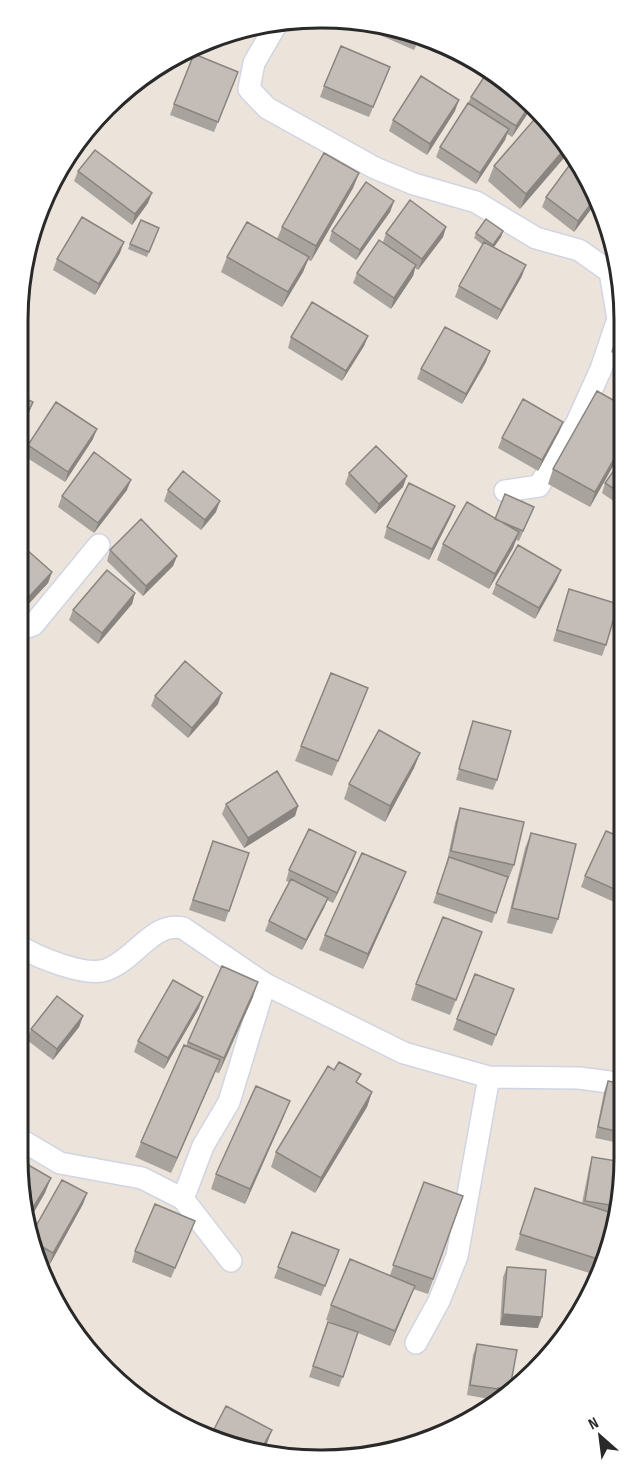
<svg xmlns="http://www.w3.org/2000/svg" width="642" height="1478" font-family="'Sofia Sans Condensed',sans-serif">
  <rect width="100%" height="100%" fill="#ece3db"/>
  <g fill="none" stroke-linecap="round" stroke-linejoin="round">
    <defs>
      <path id="minor" d="M276,25L254,63L249,89L267,108L375,168L414,184L476,202L536,238L579,250L610,272L618,319L601,369L577,422L539,486L505,491
        M18,630L33,625L99,545
        M18,945C36,957 85,977 106,970C136,959 153,921 183,928L265,984L404,1053L489,1077L579,1078L624,1084
        M18,1138L60,1163L142,1178L183,1199L231,1261
        M183,1199L203,1146L229,1102L265,984
        M416,1343L439,1301L457,1256L489,1077"/>
    </defs>
    <use href="#minor" stroke="#d0d5e3" stroke-width="24"/>
    <use href="#minor" stroke="#fff" stroke-width="21"/>
  </g>
  <path fill="#a9a39d" d="M359,26L419,34L421,35L414,50Z
    M386,77L369,117L320,97L324,86Z
    M505,80L532,107L512,137L507,134L505,140L476,184L436,157L440,147L468,103L471,97Z
    M234,82L214,132L170,115L174,104Z
    M455,111L427,155L389,131L393,120Z
    M561,136L520,209L488,181L494,166Z
    M574,159L601,205L605,219L593,211L597,201L574,232L542,207L546,197Z
    M78,171L148,203L132,225L74,181Z
    M359,173L353,188L311,261L308,260L303,272L282,307L221,272L227,257L277,239L282,227Z
    M394,201L390,212L356,260L329,241L332,231Z
    M446,227L443,237L418,270L415,268L413,276L391,309L353,283L357,273L383,242L386,233Z
    M503,231L501,237L494,247L522,276L497,320L455,297L459,286L483,245L474,238L476,233Z
    M157,233L147,257L128,249L130,244Z
    M120,253L95,295L53,270L57,259Z
    M622,331V358L611,352L615,341Z
    M368,336L364,346L342,381L288,348L291,337Z
    M486,362L462,404L417,379L421,369Z
    M622,405V450L590,507L548,484L553,469Z
    M563,422L559,432L538,471L498,448L502,438Z
    M93,439L65,482L24,456L28,445Z
    M622,459V507L602,493L605,483Z
    M349,473L403,487L375,514L345,484Z
    M127,490L94,533L58,507L62,496Z
    M168,490L216,512L201,530L164,501Z
    M455,506L451,516L429,560L384,538L387,527Z
    M534,507L519,541L516,540L513,548L489,589L437,560L443,544L495,518Z
    M18,542L52,572L48,583L23,610L18,606Z
    M110,550L177,556L173,566L143,596L107,561Z
    M557,580L535,619L492,594L496,584Z
    M569,589L606,645L602,656L553,641Z
    M135,593L132,604L98,644L69,620L73,610Z
    M155,696L218,704L188,738L151,706Z
    M362,703L332,776L295,761L301,746Z
    M473,721L497,780L493,790L456,780Z
    M420,753L414,768L385,822L344,799L349,784Z
    M226,804L298,806L295,816L244,848L222,814Z
    M460,808L514,865L508,880H507L492,923L433,903L446,866L455,823Z
    M531,833L558,919L552,934L507,923L525,848Z
    M623,838V906L581,887L585,876Z
    M213,841L249,853L225,922L189,910Z
    M352,863L333,903L327,900L324,908L302,950L265,931L269,921L289,882L286,881L289,870Z
    M400,887L363,969L319,950L325,935Z
    M477,947L450,1015L411,1000L416,984Z
    M222,966L253,997L219,1073L215,1072L171,1173L135,1157L141,1142L186,1046Z
    M514,989L492,1046L453,1030L457,1019Z
    M199,1008L164,1069L134,1052L138,1041Z
    M83,1016L79,1027L53,1060L27,1040L31,1029Z
    M624,1023V1039L620,1038Z
    M334,1070L372,1092L367,1107L315,1193L271,1167L276,1152Z
    M608,1081L624,1084V1144L595,1138L604,1092Z
    M284,1116L245,1204L211,1189L216,1174Z
    M592,1157L623,1162L608,1255L596,1275L515,1250L535,1188L582,1203L589,1168Z
    M424,1182L463,1196L428,1294L413,1289L390,1346L358,1333L339,1387L309,1377L328,1322L340,1326L326,1320L331,1305L390,1275Z
    M87,1193L83,1204L50,1264L35,1255L31,1235Z
    M195,1221L171,1278L132,1262L135,1251Z
    M292,1232L339,1250L321,1296L274,1278Z
    M507,1267L538,1328L500,1325L503,1277Z
    M477,1344L510,1388L493,1403L494,1400L467,1395L473,1355Z"/>
  <path fill="#898480" d="M459,100L455,111L427,155L430,144Z
    M530,105L532,107L512,137L516,126Z
    M509,129L505,140L476,184L480,173Z
    M567,146L570,151L520,209L526,194Z
    M359,173L353,188L311,261L316,246Z
    M152,193L148,203L132,225L135,214Z
    M596,197L598,200L574,232L578,221Z
    M394,201L390,212L356,260L360,250Z
    M446,227L443,237L418,270L422,259Z
    M503,231L501,237L491,251L493,245Z
    M124,242L120,253L95,295L99,284Z
    M309,257L303,272L282,307L288,292Z
    M416,265L413,276L391,309L394,298Z
    M526,265L522,276L497,320L501,310Z
    M368,336L364,346L342,381L346,371Z
    M490,351L486,362L462,404L466,394Z
    M33,402L29,413L18,435V432Z
    M563,422L559,432L538,471L542,460Z
    M97,429L93,439L65,482L68,472Z
    M622,445V450L590,507L595,492Z
    M407,476L403,487L375,514L379,504Z
    M131,480L127,490L94,533L98,523Z
    M220,501L216,512L201,530L205,520Z
    M455,506L451,516L429,560L432,549Z
    M519,532L513,548L489,589L495,574Z
    M177,556L173,566L143,596L146,586Z
    M561,570L557,580L535,619L539,608Z
    M52,572L48,583L23,610L26,600Z
    M135,593L132,604L98,644L102,633Z
    M222,693L218,704L188,738L192,728Z
    M420,753L414,768L385,822L390,806Z
    M298,806L295,816L244,848L248,838Z
    M356,852L352,863L333,903L337,893Z
    M406,872L400,887L363,969L368,954Z
    M328,898L324,908L302,950L306,940Z
    M258,982L253,997L219,1073L224,1058Z
    M203,997L199,1008L164,1069L168,1058Z
    M83,1016L79,1027L53,1060L57,1049Z
    M220,1060L214,1075L171,1173L177,1158Z
    M372,1092L367,1107L315,1193L321,1178Z
    M290,1101L284,1116L245,1204L250,1189Z
    M51,1178L45,1193L29,1221L28,1216Z
    M87,1193L83,1204L50,1264L53,1253Z
    M415,1286L409,1301L390,1346L395,1331Z
    M503,1314L542,1317L538,1328L500,1325Z
    M272,1430L266,1446L262,1454L259,1453Z"/>
  <path fill="#c4bdb7" stroke="#898480" stroke-width="1.5" d="M341,46L390,67L373,107L324,86Z
    M194,54L238,72L218,122L174,104Z
    M488,71L505,80L530,105L516,126L471,97Z
    M421,76L459,100L430,144L393,120Z
    M468,103L509,129L480,173L440,147Z
    M539,114L561,136L567,146L526,194L494,166Z
    M95,150L152,193L135,214L78,171Z
    M324,153L359,173L316,246L282,227Z
    M574,159L596,197L578,221L546,197Z
    M366,182L394,201L360,250L332,231Z
    M410,200L446,227L422,259L386,233Z
    M82,217L124,242L99,284L57,259Z
    M486,219L503,231L493,245L476,233Z
    M141,220L159,228L149,252L130,244Z
    M247,222L309,257L288,292L227,257Z
    M379,240L416,265L394,298L357,273Z
    M484,242L526,265L501,310L459,286Z
    M312,302L368,336L346,371L291,337Z
    M445,327L490,351L466,394L421,369Z
    M622,331V345L615,341Z
    M597,391L622,405V445L595,492L553,469Z
    M18,395L33,402L18,432Z
    M523,399L563,422L542,460L502,438Z
    M56,402L97,429L68,472L28,445Z
    M376,446L407,476L379,504L349,473Z
    M94,452L131,480L98,523L62,496Z
    M622,459V494L605,483Z
    M183,471L220,501L205,520L168,490Z
    M409,483L455,506L432,549L387,527Z
    M505,494L534,507L523,531L495,519Z
    M467,502L519,532L495,574L443,544Z
    M141,519L177,556L146,586L110,550Z
    M18,542L52,572L26,600L18,592Z
    M518,545L561,570L539,608L496,584Z
    M107,570L135,593L102,633L73,610Z
    M569,589L618,604L606,645L557,630Z
    M185,661L222,693L192,728L155,696Z
    M331,673L368,688L338,761L301,746Z
    M473,721L511,731L497,780L459,769Z
    M379,730L420,753L390,806L349,784Z
    M277,771L298,806L248,838L226,804Z
    M460,808L524,822L514,865L451,851Z
    M309,829L356,852L337,893L289,870Z
    M606,831L623,838V893L585,876Z
    M531,833L576,844L558,919L512,908Z
    M213,841L249,853L229,911L193,900Z
    M362,853L406,872L368,954L325,935Z
    M449,857L508,877L496,913L437,893Z
    M291,879L328,898L306,940L269,921Z
    M443,917L482,932L456,1000L416,984Z
    M222,966L258,982L224,1058L188,1042Z
    M475,974L514,989L496,1035L457,1019Z
    M173,980L203,997L168,1058L138,1041Z
    M57,996L83,1016L57,1049L31,1029Z
    M184,1045L220,1060L177,1158L141,1142Z
    M339,1062L361,1074L356,1082L372,1092L321,1178L276,1152L328,1066L334,1070Z
    M608,1081L624,1084V1133L598,1127Z
    M256,1086L290,1101L250,1189L216,1174Z
    M592,1157L623,1162L616,1206L585,1201Z
    M18,1159L51,1178L28,1216Z
    M62,1180L87,1193L53,1253L32,1241L31,1235Z
    M424,1182L463,1196L433,1279L393,1265Z
    M535,1188L615,1214L608,1255L604,1261L520,1234Z
    M155,1204L195,1221L175,1268L135,1251Z
    M292,1232L339,1250L325,1286L278,1267Z
    M350,1259L415,1286L395,1331L331,1305Z
    M507,1267L546,1270L542,1317L503,1314Z
    M328,1322L358,1332L343,1377L313,1366Z
    M477,1344L517,1350L510,1388L508,1390L498,1388V1389L470,1385Z
    M498,1388L508,1390L495,1401Z
    M226,1406L272,1430L259,1453L211,1435Z
    M295,1451L302,1454H293Z"/>
  <path d="M0 0H642V1478H0ZM320 28H322A292 292 0 0 1 614 320V1158A292 292 0 0 1 322 1450H320A292 292 0 0 1 28 1158V320A292 292 0 0 1 320 28Z" fill="#fff" fill-rule="evenodd"/>
  <path fill="none" stroke="#292929" stroke-width="3" d="M320 28H322A292 292 0 0 1 614 320V1158A292 292 0 0 1 322 1450H320A292 292 0 0 1 28 1158V320A292 292 0 0 1 320 28Z"/>
  <g transform="translate(600 1436) rotate(332)" stroke="#ffffff" stroke-width="4.5" paint-order="stroke">
  <path d="M0-4.5L10 22L0 15L-10 22Z" fill="#292929"/>
  <text y="-9" font-size="16" font-weight="bold" text-anchor="middle" fill="#292929">N</text>
  </g>
</svg>
